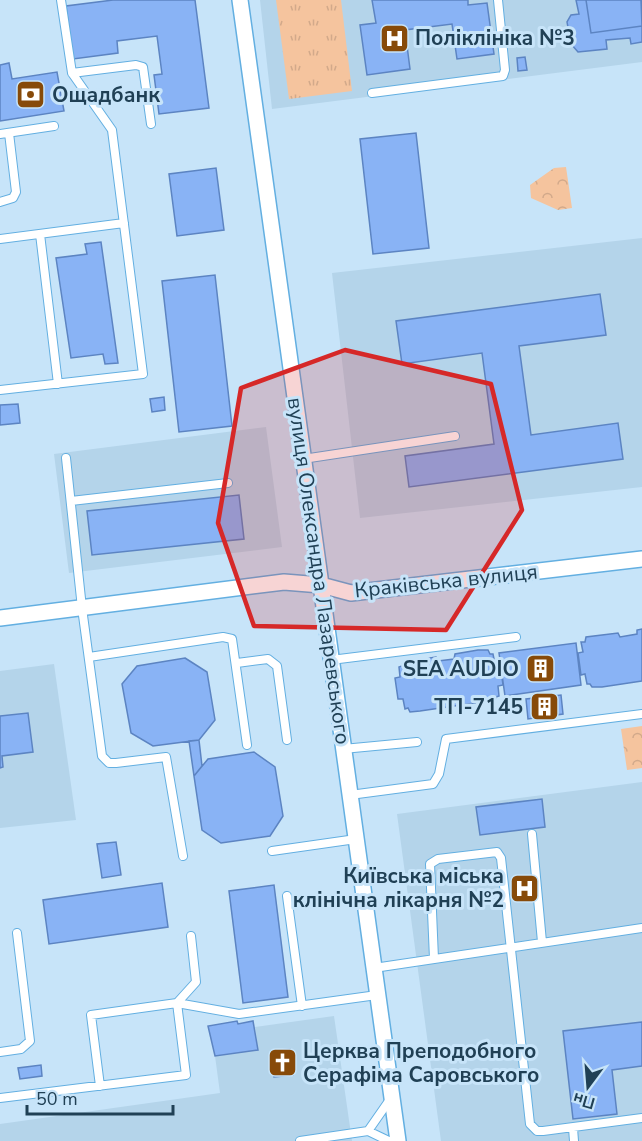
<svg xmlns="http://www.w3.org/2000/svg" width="642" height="1141" font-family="'Nunito Sans',sans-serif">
  <defs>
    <pattern id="grass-tufts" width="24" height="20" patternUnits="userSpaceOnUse" patternTransform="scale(1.5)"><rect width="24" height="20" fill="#f5c49e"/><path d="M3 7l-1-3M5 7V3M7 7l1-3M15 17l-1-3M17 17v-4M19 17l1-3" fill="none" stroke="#d2a98a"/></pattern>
    <pattern id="park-crowns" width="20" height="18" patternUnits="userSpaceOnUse" patternTransform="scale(1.5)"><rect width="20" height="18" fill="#f5c49e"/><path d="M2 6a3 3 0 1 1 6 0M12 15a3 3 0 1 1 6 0" fill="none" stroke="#d2a98a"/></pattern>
  </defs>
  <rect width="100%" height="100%" fill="#c7e4f9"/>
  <path fill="#b4d4ea" d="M260,0H642V62L272,109Z
    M642,238V487L360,518L332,273Z
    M266,427L282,547L69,573L54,454Z
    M54,664L76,820L0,828V671Z
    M642,782V1141H441L397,814Z
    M334,1016L352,1141H0V1124L220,1093L215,1056L258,1050L255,1027Z"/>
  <path fill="url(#grass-tufts)" d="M276,0H341L352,91L289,99Z"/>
  <path fill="url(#park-crowns)" d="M566,167L572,208L558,210L531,198L530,185L554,168Z
    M642,726V768L627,770L621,729Z"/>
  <path fill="#89b3f5" stroke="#5c84c2" stroke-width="1.5" d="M113,0H195L209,108L159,114L154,75L162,74L157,36L117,41L118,53L73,59L66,6Z
    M372,0H468V5L487,3L494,54L457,59L452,24L405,30L410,69L367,75L360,25L376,23Z
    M576,0H642V42L631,44L630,38L606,40L607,49L578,52L571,44L567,22L571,15L579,14Z
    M586,0H641L642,26L591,33Z
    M525,57L527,70L518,71L517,58Z
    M9,63L12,79L57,72L64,111L0,121V65Z
    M416,133L429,248L373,254L360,139Z
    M216,168L224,230L177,236L169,174Z
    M101,242L118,363L105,364L103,354L71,358L56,258L87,254L85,244Z
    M215,275L232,426L179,432L162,281Z
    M600,294L606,335L519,346L531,435L618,423L623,459L409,487L405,456L494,444L482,353L402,364L396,321Z
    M164,397L165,410L152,412L150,399Z
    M18,404L20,423L0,425V405Z
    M239,495L244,539L92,555L87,511Z
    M642,629V681L602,687H592L590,684H587L585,674L581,675L578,653L583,652L581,642H585L586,637L618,633L620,637L637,634V630Z
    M576,643L581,685L505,696L499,653Z
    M478,650H488L490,654H493L495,664L500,663L503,685L498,686L499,696L496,697L495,700L420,711L410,712L408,708L405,709L403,699H398L395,678L400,677L399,667L402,666L403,662L436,657L438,661L454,659L455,654Z
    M185,658L207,672L215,720L199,740L153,746L131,733L122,684L137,666Z
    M561,695L563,714L528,719L526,699Z
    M28,713L33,752L2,756L3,767L0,768V716Z
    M199,740L202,766L194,776L189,741Z
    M254,752L275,767L283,816L270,836L221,843L202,830L194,776L208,759Z
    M542,799L545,827L480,835L476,807Z
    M116,842L121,875L102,878L97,844Z
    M162,883L168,927L49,944L43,900Z
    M274,885L288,997L243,1003L229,891Z
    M237,1021L238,1024L253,1021L258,1050L215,1056L208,1026Z
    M642,1022V1066L612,1070L617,1114L573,1119L563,1031Z
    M290,1049L293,1075L274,1077L271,1051Z
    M41,1065L42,1076L20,1079L18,1068Z"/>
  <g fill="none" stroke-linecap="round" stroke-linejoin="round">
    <defs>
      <path id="lane" d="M72,73L136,65L143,67L151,124
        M372,93L503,76L505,70L498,0
        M0,134L54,126
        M0,202L13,198L16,192L9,133
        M40,234L58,384
        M0,239L124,223
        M0,390L143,374L112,130L72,73L61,0
        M66,458L82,608L102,756L109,763H116L166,757L183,856
        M303,459L455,436
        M71,501L228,483
        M89,657L223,637L232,639L247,745
        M331,660L516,637
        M237,663L268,659L277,666L287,740
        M343,749L417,742
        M350,795L433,784L439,774L446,739L642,714
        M532,834L542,942
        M272,851L356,839
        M287,896L302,1006
        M434,959L430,864L438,859L497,852L501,858L530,1124L537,1131H543L642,1118
        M374,968L642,928
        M0,1052L21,1049L30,1041L17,933
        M100,1086L91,1015L177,1003L239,1014L377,995
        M0,1098L186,1075L177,1003L196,982L191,936
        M573,1128L574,1141
        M368,1131L391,1098
        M300,1141L368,1131L389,1141"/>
      <path id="street" d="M240,0L398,1141
        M0,618L284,582L321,585L351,593L642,559"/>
    </defs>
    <use href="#lane" stroke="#63afe1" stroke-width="10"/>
    <use href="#street" stroke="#63afe1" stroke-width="18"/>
    <use href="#lane" stroke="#fff" stroke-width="8"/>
    <use href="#street" stroke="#fff" stroke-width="15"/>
  </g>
  <path fill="#d62828" fill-opacity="0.2" stroke="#d62828" stroke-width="4.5" stroke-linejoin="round" d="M345,350L491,384L522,510L446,630L254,626L218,523L241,388Z"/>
  <defs>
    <symbol id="hospital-square" viewBox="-11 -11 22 22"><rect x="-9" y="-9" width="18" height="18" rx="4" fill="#874a09" stroke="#c7e4f9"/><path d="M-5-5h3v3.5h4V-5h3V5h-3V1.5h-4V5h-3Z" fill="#fff"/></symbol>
    <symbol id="bank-square" viewBox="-11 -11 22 22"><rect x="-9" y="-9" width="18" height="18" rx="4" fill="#874a09" stroke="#c7e4f9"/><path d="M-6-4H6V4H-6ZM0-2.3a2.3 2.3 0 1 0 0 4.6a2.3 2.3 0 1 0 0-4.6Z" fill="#fff"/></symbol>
    <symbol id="building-square" viewBox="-11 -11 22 22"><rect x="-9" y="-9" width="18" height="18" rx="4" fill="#874a09" stroke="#c7e4f9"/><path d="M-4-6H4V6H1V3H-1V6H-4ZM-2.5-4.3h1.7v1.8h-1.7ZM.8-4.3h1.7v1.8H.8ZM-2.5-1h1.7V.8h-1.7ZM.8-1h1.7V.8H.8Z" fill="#fff"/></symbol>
    <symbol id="church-square" viewBox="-11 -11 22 22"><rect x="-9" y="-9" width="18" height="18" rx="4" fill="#874a09" stroke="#c7e4f9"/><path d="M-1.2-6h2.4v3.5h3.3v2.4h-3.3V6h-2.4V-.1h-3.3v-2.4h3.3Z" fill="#fff"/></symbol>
  </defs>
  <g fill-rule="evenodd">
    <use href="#hospital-square" x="378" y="22" width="33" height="33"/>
    <use href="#bank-square" x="14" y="78" width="33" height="33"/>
    <use href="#building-square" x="524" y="652" width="33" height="33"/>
    <use href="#building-square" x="528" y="690" width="33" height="33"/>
    <use href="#hospital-square" x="508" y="872" width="33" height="33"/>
    <use href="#church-square" x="266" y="1046" width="33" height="33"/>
  </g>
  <g text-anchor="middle" stroke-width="6" stroke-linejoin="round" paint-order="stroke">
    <g font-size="21" font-weight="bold" fill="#204055" stroke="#c7e4f9" text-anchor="start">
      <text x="415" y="45">Поліклініка №3</text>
      <text x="52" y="102">Ощадбанк</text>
      <text x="519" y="676" text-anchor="end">SEA AUDIO</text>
      <text x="523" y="714" text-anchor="end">ТП-7145</text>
      <text x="504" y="883" text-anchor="end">Київська міська<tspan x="504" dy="24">клінічна лікарня №2</tspan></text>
      <text x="303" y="1058">Церква Преподобного<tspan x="303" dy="24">Серафіма Саровського</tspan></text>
    </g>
    <g font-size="21" fill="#204055" stroke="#c7e4f9">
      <text transform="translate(319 571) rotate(82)" y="7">вулиця Олександра Лазаревського</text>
      <text transform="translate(446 581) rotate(-6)" y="7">Краківська вулиця</text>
    </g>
  </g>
  <g transform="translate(588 1087) rotate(196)" stroke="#c7e4f9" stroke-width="4.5" paint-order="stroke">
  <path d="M0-4.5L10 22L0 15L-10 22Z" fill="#204055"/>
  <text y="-9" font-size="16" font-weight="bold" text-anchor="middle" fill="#204055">Пн</text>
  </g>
  <path d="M27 1105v9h146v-9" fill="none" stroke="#204055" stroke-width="3"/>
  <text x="36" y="1105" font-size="18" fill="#204055" stroke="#c7e4f9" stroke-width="4.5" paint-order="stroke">50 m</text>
</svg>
